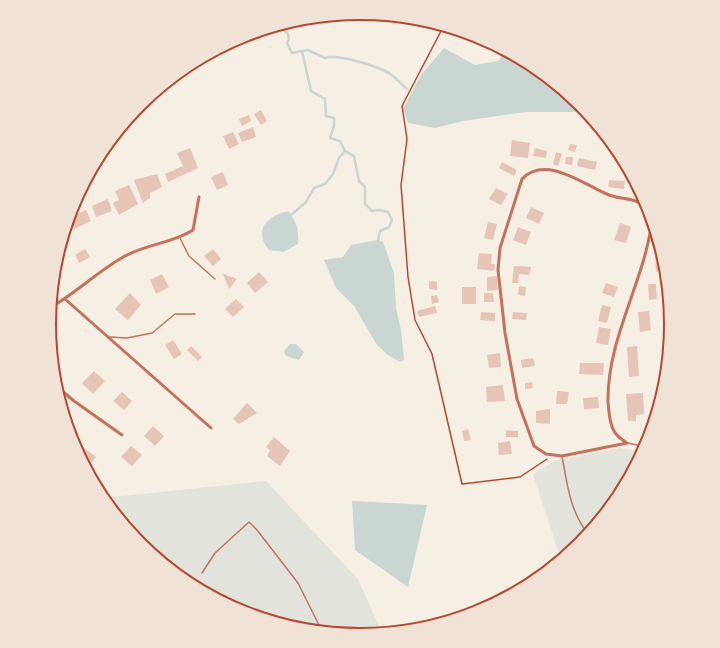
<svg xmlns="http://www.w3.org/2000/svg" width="720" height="648" font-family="'PT Sans Narrow',sans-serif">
  <rect width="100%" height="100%" fill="#f6efe4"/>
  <path fill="#e2e4dc" d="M620,448L639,451L640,456L618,497L580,544L561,560L533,474L555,461Z
    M266,481L358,579L382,633L360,635L299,629L241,611L187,582L140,544L103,498Z"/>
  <path fill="#c9d6d2" d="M444,48L475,65L499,61L504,50L533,66L580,104L586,112H526L463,121L435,128L408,123L403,109L421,75Z
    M288,211C297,222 299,231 298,244L283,252L269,250C253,230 267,216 288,211Z
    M378,240L383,242L394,273L396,308L401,330L404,360L400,362L388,355L377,345L354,306L336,288L324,260L343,257L351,245Z
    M290,344H296L304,352L299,360L286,356L284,351Z
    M352,501L427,505L408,587L355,550Z"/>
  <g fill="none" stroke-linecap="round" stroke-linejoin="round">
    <path stroke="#c9d6d2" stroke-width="2.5" d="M283,24L284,30L288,34L289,39L287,43L292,53L308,50L325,58C338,54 372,65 385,71C393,74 400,83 407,89
      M302,51L311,91L325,99L326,116L334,118V126L330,138L340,141L345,151L354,156L359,181L365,187V204L372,211L380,210L388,212L392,220L389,227L380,231L378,240
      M291,215L306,202L314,188L325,184L333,174L339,158L345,151"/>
  </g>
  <path fill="#e6c5b7" d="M261,110L267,121L261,125L254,114Z
    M249,115L251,121L242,126L239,119Z
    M253,127L256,137L242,142L238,133Z
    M233,132L239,144L229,149L223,136Z
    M512,140L530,143L528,158L510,156Z
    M570,144L577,145L575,152L568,150Z
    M190,148L198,168L168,182L165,174L183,166L177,153Z
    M535,148L547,151L546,158L533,156Z
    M556,152L562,154L558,166L553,164Z
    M566,157H573L572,165L565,164Z
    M579,158L597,162L595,170L577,166Z
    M502,162L517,170L514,176L499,168Z
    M223,172L228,185L217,190L211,177Z
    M157,174L162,187L150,193V198L143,203L134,180Z
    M633,179L639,190V193L632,192Z
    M609,180L625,181L624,189L608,187Z
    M129,185L138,204L119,215L113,203L119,200L115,191Z
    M496,188L508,194L501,205L489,199Z
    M108,199L112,211L96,217L92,206Z
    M531,207L544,213L539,224L526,218Z
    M86,210L91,221L74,229L69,218Z
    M488,222L497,224L493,240L484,238Z
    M620,223L631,227L626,243L614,240Z
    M518,227L531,232L526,245L513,240Z
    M85,249L90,257L79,263L75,255Z
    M213,249L221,259L213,266L204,256Z
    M479,253L492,254L491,264H495L494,271L477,269Z
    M655,256H663L666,271L656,272Z
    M514,266L531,267L529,275L519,274L518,283H512Z
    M259,272L268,282L255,293L247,283Z
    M162,274L169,287L156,294L150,280Z
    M223,274L237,279L229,289Z
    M497,276L498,290L487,291V277Z
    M429,281L437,282V290L429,289Z
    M606,283L618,287L614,297L602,293Z
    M648,284H656L657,299L649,300Z
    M519,286L526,287L525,296L518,295Z
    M462,287H476V304H462Z
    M130,293L141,305L128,320L115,309Z
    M484,293H493L494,302H484Z
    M437,295L439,302L432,304L431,296Z
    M236,299L244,307L233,317L225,309Z
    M602,305L611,307L607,323L598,321Z
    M435,306L437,313L419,317L417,311Z
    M649,311L651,330L640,332L638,312Z
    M481,312L495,313V321L480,320Z
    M513,312L527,313L526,320L512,319Z
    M599,327L611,329L608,345L596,343Z
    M173,340L182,354L174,359L165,345Z
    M191,346L202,357L198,361L187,350Z
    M637,346L639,376L629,377L627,347Z
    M500,353L501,367L489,368L487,355Z
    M533,358L535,366L522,368L521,360Z
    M580,363H604L603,375L579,374Z
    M94,371L105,381L93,394L82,383Z
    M532,382L533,388L525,389V383Z
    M503,385L505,401L487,402L486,387Z
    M557,391L569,392L567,404H556Z
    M122,392L132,401L124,410L113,401Z
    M643,393L644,414L636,415V421H628L626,394Z
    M598,397L599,408L584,409L583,398Z
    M247,403L257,413L239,424L233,419Z
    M550,409V424L536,423V411Z
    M153,426L164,436L155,446L144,436Z
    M468,429L471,440L464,441L462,431Z
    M506,430L518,431V437H506Z
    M274,437L290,451L280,466L267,456L270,450L266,447Z
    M510,441L512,454L499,455L498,443Z
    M131,446L142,455L132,466L121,457Z
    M84,448L96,457L88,467L83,463L79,455Z"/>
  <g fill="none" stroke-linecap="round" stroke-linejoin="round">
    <path stroke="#b5482f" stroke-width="1.5" d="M441,25V31L402,106L407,139L401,185L408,277L415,320L432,354L462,484L520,477L547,459"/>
    <path stroke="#c5725c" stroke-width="1.5" d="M180,238L189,256L215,279
      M110,337L127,338L152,333L175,314H195
      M627,443L642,446L644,449
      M562,456C567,484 570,511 588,534
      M202,573L215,553L249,522L257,530L298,583L322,631"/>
    <path stroke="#c5725c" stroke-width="3" d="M65,299L211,428
      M51,307C78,292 100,269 127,255C148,244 173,243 193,230L199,197
      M55,385L74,401L122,435
      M627,443L562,456L546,454L534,446L517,399L505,333L498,270L500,248L522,179C546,154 584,185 609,195C626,201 633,196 649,209
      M627,443C623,440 617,437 614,431C609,423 609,411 608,402C607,338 644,283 652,221"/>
  </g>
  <path d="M0 0H720V648H0ZM56 324a304 304 0 1 1 608 0a304 304 0 1 1-608 0Z" fill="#f1e2d6" fill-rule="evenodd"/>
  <path fill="none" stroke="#b5482f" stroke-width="2" d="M56 324a304 304 0 1 1 608 0a304 304 0 1 1-608 0Z"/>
</svg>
